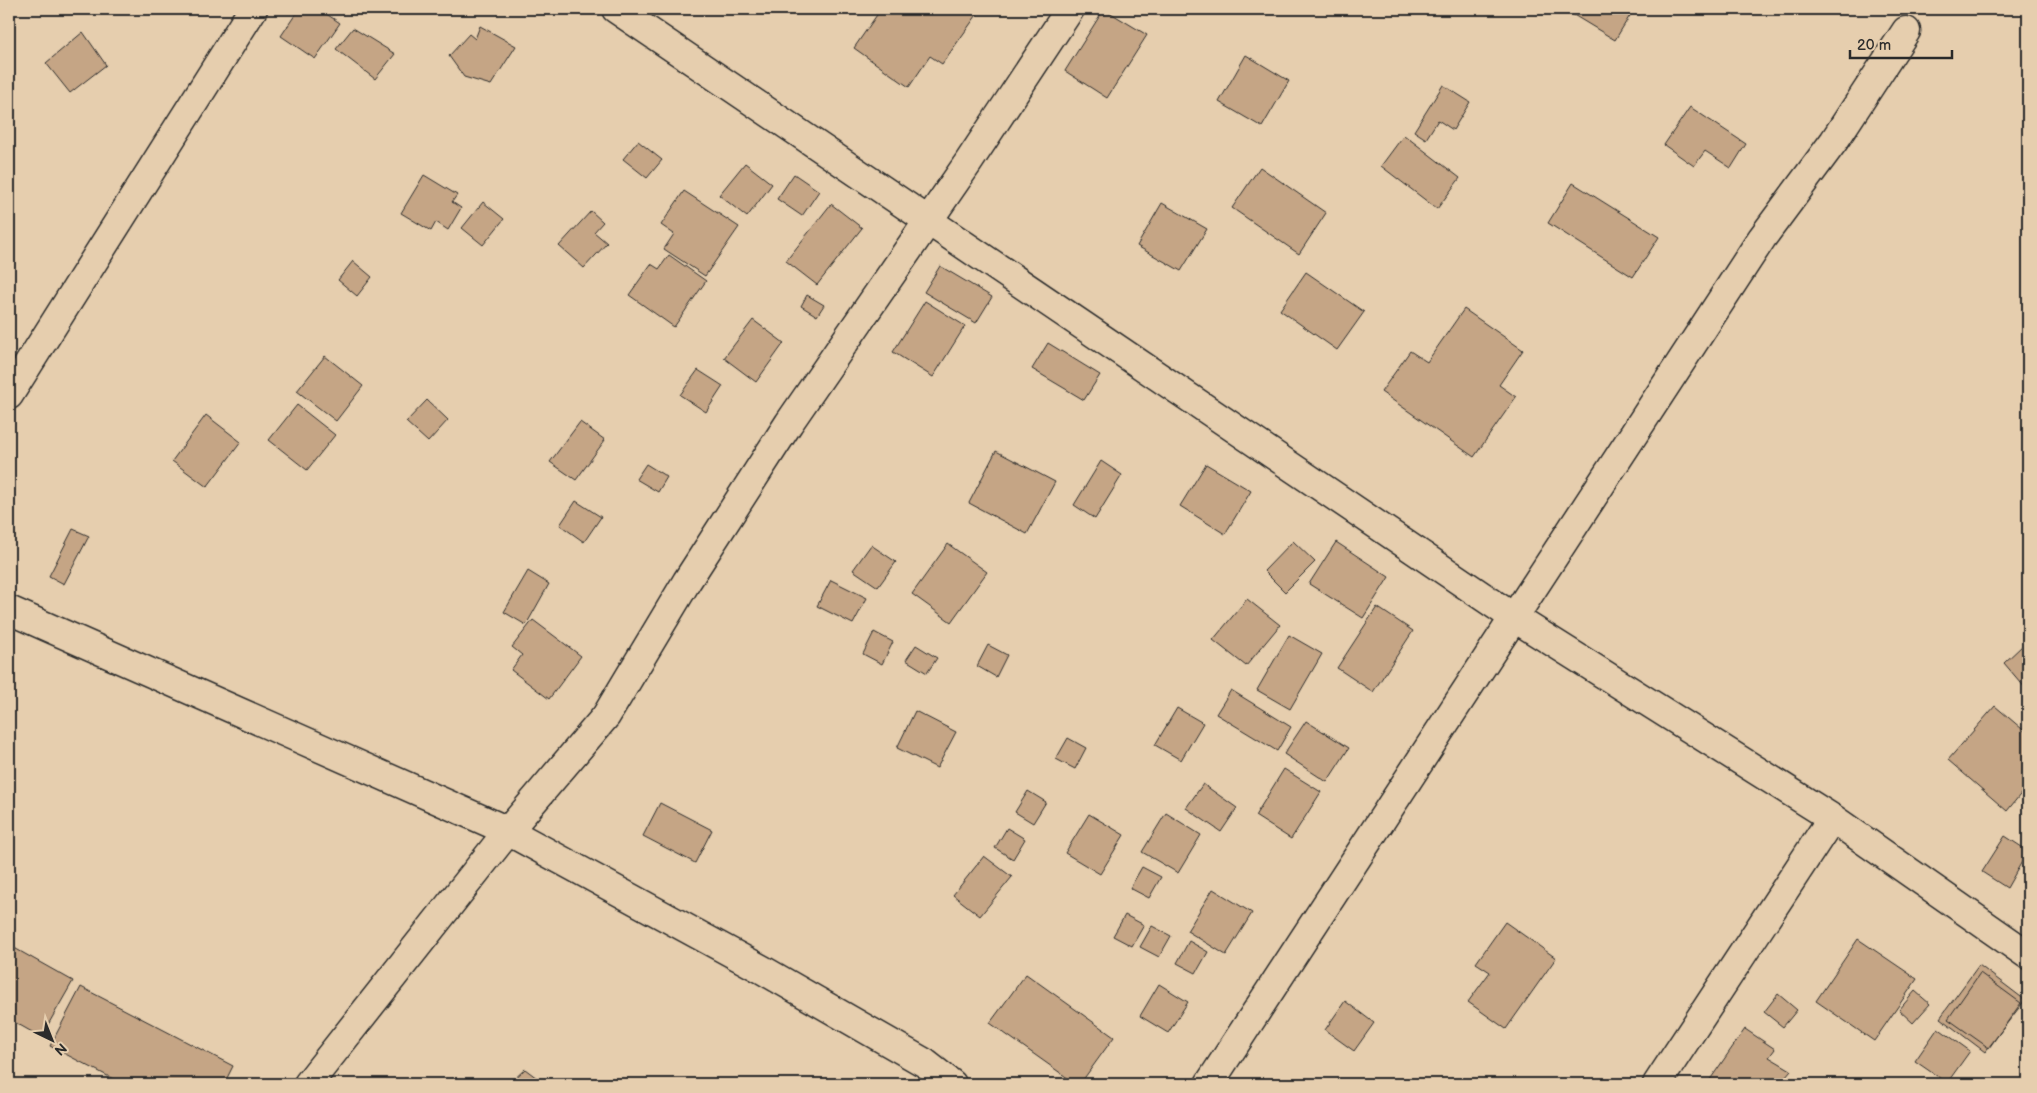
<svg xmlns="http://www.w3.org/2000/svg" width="2037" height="1093" font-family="'Balsamiq Sans',sans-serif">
  <rect width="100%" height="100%" fill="#e6ceae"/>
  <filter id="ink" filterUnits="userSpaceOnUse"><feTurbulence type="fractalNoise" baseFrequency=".02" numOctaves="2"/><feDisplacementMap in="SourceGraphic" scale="10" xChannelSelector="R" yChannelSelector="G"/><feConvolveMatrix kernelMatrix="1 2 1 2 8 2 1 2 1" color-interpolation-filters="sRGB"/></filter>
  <g filter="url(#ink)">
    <path fill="#c5a585" stroke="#2b2b2b" d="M299,9H319L340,23L315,59L281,36Z
      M881,9H981L942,64L930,56L909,87L854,48Z
      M1104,9L1147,35L1107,98L1065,71Z
      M1576,9H1634L1615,40L1572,14Z
      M480,26L516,46L491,85L464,77L449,56L469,34L475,39Z
      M353,28L395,54L375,79L336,49Z
      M83,32L106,65L70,93L46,63Z
      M1246,55L1289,81L1262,127L1219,102Z
      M1443,85L1470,102L1453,130L1438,120L1426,139L1414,131Z
      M1690,107L1746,144L1731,168L1705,151L1694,166L1664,145Z
      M1404,135L1460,178L1437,209L1381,166Z
      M638,141L662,160L647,178L623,159Z
      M745,163L772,184L747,217L719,195Z
      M1260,167L1326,213L1299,254L1232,208Z
      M794,174L819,191L802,216L777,199Z
      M424,175L457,195L452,202L461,208L448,230L436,222L431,231L401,213Z
      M1573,183L1659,237L1633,277L1548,223Z
      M684,191L739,227L705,276L664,249L674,234L661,225Z
      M483,202L504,219L483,245L462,228Z
      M1162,203L1207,229L1181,271L1137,246Z
      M831,204L862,228L817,285L786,261Z
      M591,211L603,222L594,232L607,243L584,268L559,246Z
      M669,255L706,281L674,327L629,295L651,264L659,269Z
      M353,261L372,277L357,296L338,280Z
      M940,266L992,297L976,323L924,292Z
      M1306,272L1364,312L1337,350L1280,310Z
      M807,295L824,305L817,316L801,306Z
      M925,301L965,326L933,377L893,352Z
      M1464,309L1523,350L1499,385L1516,397L1474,457L1381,392L1410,351L1427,362Z
      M753,320L784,343L756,382L724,358Z
      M1048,343L1100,375L1084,400L1032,369Z
      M325,356L363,386L336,421L297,391Z
      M698,370L723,386L706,412L680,395Z
      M427,400L448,420L428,442L406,422Z
      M297,405L335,435L307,470L269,440Z
      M206,415L241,442L207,487L172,461Z
      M580,422L605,440L576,480L550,462Z
      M996,451L1055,482L1027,534L969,503Z
      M1101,461L1122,475L1095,519L1074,505Z
      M646,464L667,477L658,492L636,479Z
      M1206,464L1251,491L1225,534L1180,506Z
      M576,501L601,517L584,542L560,525Z
      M73,529L89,536L64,584L49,576Z
      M1293,541L1315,562L1285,592L1264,571Z
      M1336,542L1389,577L1363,618L1309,584Z
      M948,544L987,572L951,622L912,594Z
      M871,545L896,562L878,587L853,570Z
      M528,571L549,584L526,625L504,612Z
      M831,580L867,598L853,624L817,606Z
      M1247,599L1280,625L1246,666L1213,640Z
      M1377,607L1413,631L1373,692L1337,668Z
      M533,620L581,656L549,699L511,670L522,655L512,647Z
      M874,632L893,642L882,664L863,654Z
      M1289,635L1322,654L1290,709L1257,690Z
      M916,645L937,658L927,673L906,660Z
      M988,645L1007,655L996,677L977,666Z
      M2023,645L2028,650V687L2026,689L2004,663Z
      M1231,690L1291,727L1277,751L1216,714Z
      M1995,706L2028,734V785L2007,811L1948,760Z
      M1177,708L1203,723L1181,760L1155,745Z
      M915,711L956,732L937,768L897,748Z
      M1306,721L1349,748L1327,782L1284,754Z
      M1068,738L1086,748L1075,769L1056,759Z
      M1284,769L1321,792L1291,839L1255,816Z
      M1203,784L1237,808L1221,832L1186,808Z
      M1028,791L1046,802L1033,823L1015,812Z
      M660,803L712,830L695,863L643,836Z
      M1166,813L1201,835L1178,873L1142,852Z
      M1089,814L1124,835L1100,874L1065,853Z
      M1007,828L1025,839L1013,859L995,848Z
      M2005,836L2028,851L2007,888L1982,872Z
      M984,856L1012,877L980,916L953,895Z
      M1142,867L1161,877L1149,898L1130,888Z
      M1213,889L1252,913L1226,955L1187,931Z
      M1125,915L1144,925L1132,946L1113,936Z
      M1505,922L1556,958L1506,1029L1468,1002L1490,972L1476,963Z
      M1152,926L1171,936L1159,957L1140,947Z
      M1858,939L1917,979L1874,1041L1816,1001Z
      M1189,941L1208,952L1196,973L1177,963Z
      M9,945L73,981L41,1037L9,1019Z
      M1979,965L2025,1000L1985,1052L1940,1018Z
      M1980,973L2021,1003L1989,1048L1948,1019Z
      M1026,974L1114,1037L1080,1084H1076L990,1023Z
      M1159,984L1188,1002L1168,1033L1140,1016Z
      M81,987L233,1066L224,1084H123L50,1046Z
      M1915,991L1930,1004L1913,1023L1899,1010Z
      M1778,994L1797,1010L1783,1027L1764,1012Z
      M1345,1001L1374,1023L1354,1051L1325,1030Z
      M1938,1028L1970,1051L1947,1083L1915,1061Z
      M1745,1029L1775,1049L1769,1057L1791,1070L1779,1084H1707Z
      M525,1069L545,1084H509Z"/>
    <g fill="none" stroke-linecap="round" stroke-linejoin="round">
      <defs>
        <path id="street" d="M616,9L1513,617L1832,818L2028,955
          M9,395L253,9
          M9,610L508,831L763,970L925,1063L952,1084
          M308,1084L508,831L606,716L687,581L789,423L968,163L1070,9
          M1209,1084L1762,238L1834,141L1906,31
          M1657,1084L1832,818"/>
      </defs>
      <use href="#street" stroke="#2b2b2b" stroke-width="31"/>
      <use href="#street" stroke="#e6ceae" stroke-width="28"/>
    </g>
  </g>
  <rect width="2037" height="1093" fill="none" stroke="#e6ceae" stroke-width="30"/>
  <rect x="15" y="15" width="2007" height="1063" fill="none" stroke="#2b2b2b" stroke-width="2" filter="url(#ink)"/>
  <g transform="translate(52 1040) rotate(137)" stroke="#e6ceae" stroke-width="4" paint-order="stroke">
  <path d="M0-4L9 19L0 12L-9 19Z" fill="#2b2b2b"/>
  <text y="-8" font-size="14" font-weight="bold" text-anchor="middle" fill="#2b2b2b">N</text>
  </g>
  <path d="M1850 50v8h102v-8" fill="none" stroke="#2b2b2b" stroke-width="2.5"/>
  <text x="1857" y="50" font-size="15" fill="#2b2b2b" stroke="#e6ceae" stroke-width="4" paint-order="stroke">20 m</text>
</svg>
